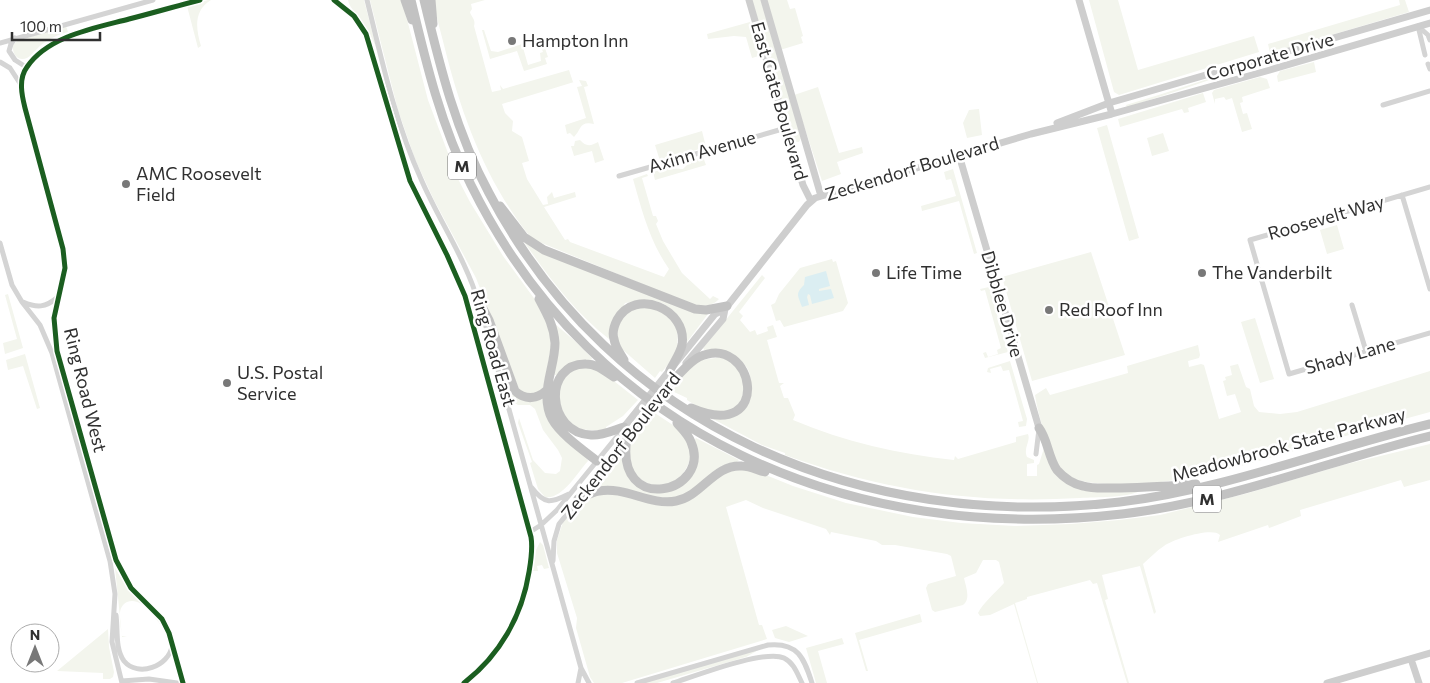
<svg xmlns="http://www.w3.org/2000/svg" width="1430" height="683" font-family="Commissioner,sans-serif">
  <rect width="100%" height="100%" fill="#fff"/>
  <path fill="#f3f5ed" d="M208,0H211C193,11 196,29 201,46L198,48L187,6Z
    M348,0H364L376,47C373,41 370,34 366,28C362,20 349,8 348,0Z
    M370,0H402L428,100L457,177L470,202L503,256L539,305L550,333L551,347L544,385L542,390L532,395L520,392L476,278L434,200L415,159L398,110Z
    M433,0H485L471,4L472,9L470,12C471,17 476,19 474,26L492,92L501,90L500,85L503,89L569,70L573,82H574L502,104L505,113L513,121L512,131L522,137L529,161L522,163L527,179L543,205L548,204L547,197L552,192L554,198L575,192L576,197L544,207L565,240L568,239L570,242L664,277L669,269C650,242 642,211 633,179L647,174L648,176L642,178L653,216H656L658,221L656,224L663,241L682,273L710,299L713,296L719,299C713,306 705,306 696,306L532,239C487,184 462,117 445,49C441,33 436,16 433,0Z
    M752,0H761L778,60L775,64L770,62Z
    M765,0H787L790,9L795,8L803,36L801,37L803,43L780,50Z
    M1089,0H1118L1138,70L1254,36L1259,52L1119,95L1114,92Z
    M1399,0H1405L1409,12L1270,53L1268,44L1400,5Z
    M750,22L762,55L752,58L746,37L734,36L708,39L707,34Z
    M66,26L68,32C56,35 44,41 36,50C33,52 31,56 27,58C17,62 12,53 13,45L17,41Z
    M482,30H484L491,51L498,52L522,44L528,65L541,61L540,53L543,52L541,47H538L537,43L530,45V42L542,39L548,57L545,58L547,64L524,71L517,51L490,59Z
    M1314,62L1316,72L1278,82L1277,76L1280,71Z
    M1255,64L1256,65C1213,78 1171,94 1127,107L1126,105C1170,92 1212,77 1255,64Z
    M779,70L782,72L801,138L799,142H793L774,75L776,71Z
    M1260,77L1267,79L1270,88L1242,97L1243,102L1240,103L1243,114L1247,113L1252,129L1242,132L1232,98L1226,100L1224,97L1215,99V104L1212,93L1214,90Z
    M579,80L586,81L588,86L584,87L594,124C579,121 582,129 574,137L570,133L567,134L565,125L586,118L577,87L582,86Z
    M818,87L839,153L862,147L863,153L837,162L841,174L822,181L794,95Z
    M1203,93L1206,102L1188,108L1189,112L1184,113L1182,109L1120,127L1118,119Z
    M979,109L982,135L967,138L963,123L969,110Z
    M1107,125L1139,238L1129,241L1097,128Z
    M702,131L706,147L660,161L655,145Z
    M1163,133L1169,151L1152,156L1147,138Z
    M580,140C586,147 591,146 598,142L604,160L595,163L592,151L574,156L571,146H574L575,141Z
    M703,157L706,165L655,180L653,172L667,168L683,169L691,161Z
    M953,169L977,253L974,254L959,201L922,211L921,206L956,196L951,179L946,180L944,172Z
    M1337,225L1344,249L1327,254L1320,230Z
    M524,242L707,313L708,314L687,342C671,304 669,296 625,303L611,338L609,339C575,313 549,277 524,242Z
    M1091,252L1125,355L1032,381L1002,277Z
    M832,259L833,262L836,261L848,303L843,311L784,327L780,320L776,321L771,305L775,303L779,294L800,268Z
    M762,275L765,278L739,312L743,316L740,320L750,332L755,330L757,335L768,331L767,327L773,325L777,337L767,340L779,383H784L780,386L784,398H788L795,415L793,420C845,442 898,454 954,460L955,456L958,459L1016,442V437L1028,434C1031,442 1023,447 1027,457L1034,460V463L1027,464V476H1037V465L1039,464L1044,448L1070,483L1140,491C1125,498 1097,497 1080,498C975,504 884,491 785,455V453L762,445L713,419V417L735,414C739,406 749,391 750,382C754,361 722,348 705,351L703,348Z
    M989,287L1008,352L985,358L983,353L986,352L988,357L998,354L997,350L1001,348L985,290L981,291L980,289Z
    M8,294L23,348L5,354L3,343L17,339L5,295Z
    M637,307C643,307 651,306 657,308C672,312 680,329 677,343L679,344L673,358L662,372L660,371L655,378L623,350L617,342L618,323L623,315Z
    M1255,318L1274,379L1260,383L1241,322Z
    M555,324L575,341L592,358L591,361L558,376L553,374Z
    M1198,345L1200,355L1199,358L1188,361L1189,367L1201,364L1204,365L1219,419L1241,412L1235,394L1227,396L1223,381L1226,380L1225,377L1232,375L1230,366L1238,364L1246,387L1250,389L1254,406L1259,412L1280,414L1297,412L1430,371V412C1380,425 1330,441 1280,455C1224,471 1167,487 1108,484C1094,483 1080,483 1068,475C1051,463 1038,415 1035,395L1046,388L1050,395L1128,373L1127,366Z
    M25,354L40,408L37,409L23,366L8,370L6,360Z
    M722,357C727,360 735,363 738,368C749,383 745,409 724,412C712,414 696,406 687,400V398L672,391L679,382L677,381L695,361Z
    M1010,361L1027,419L1026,426L1019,427L1018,422L1023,421L1009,370L1003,371L1001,366L990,369L991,373L987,372L988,368Z
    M582,366L600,370L638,400L623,416L606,427V429C580,434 562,425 559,398C558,390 561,379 568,373C572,370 577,368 582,366Z
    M506,387H509L512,392L543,397V405L586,456L588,461C577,473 562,500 545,497L538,489L530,463L532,462L518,423L519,418L533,460L545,473L556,474L560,471L562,458L558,450L543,430L535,409L530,405H518L510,400Z
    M655,413C666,421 681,428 687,440C700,463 673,495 649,484C644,482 638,477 633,473C627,444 628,441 647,418L650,420Z
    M696,438L739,460L737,462C717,463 708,479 693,490C686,494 679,497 671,498C661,499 600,490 592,487L619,453L627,473L647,489L688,477L694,440Z
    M1430,444V480L1404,487L1401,480L1300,510L1301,516L1269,528L1268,525L1218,542L1220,535C1212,527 1174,539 1164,546C1156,551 1150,558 1143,564L1156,612L1154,614L1140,566L1102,575L1108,599L1105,600L1129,683H1127L1097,583L1093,584L1090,580L1027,597V599L1015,603L1038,683H1037L1014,604L990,615L980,616L978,613C982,604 996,592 1004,583L999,562L996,560H983L976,573L964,578C966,587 971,599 963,605L935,612L932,610L926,588L928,584L956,576L951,556L947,554L895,545H882L876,541L831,532L830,535L826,529L763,508L746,500L726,507L759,625H762L767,639L622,683H594L590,677L576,628L577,618L557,553V540L563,522L579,503L601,492L674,503L734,468L756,471L793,486L846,503L913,517L961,523L1015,526L1071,524L1119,520L1160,515L1245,494L1343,465Z
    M540,542L543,545L549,568L544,569L542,565L537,566L538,571H533L536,550Z
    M115,568L128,589L153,614L161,625C153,616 141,596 127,602C123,604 121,607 120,612C119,619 121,628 122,636H127L122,637Z
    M920,614L922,622L859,640L868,671H866L855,633Z
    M786,626L808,636L789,642L775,638L772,630Z
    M108,629L109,647L114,672L113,677L110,679H103V673L57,671Z
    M842,638L844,644L818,651L827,683H816L806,648Z
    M762,648L746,657L657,683H637Z"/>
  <path fill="#dbeef2" d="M826,271L830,286L819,289V291L831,289L834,298L812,304L810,295L808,294L807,297L809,305L802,307C798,295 795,294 804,285L805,277Z"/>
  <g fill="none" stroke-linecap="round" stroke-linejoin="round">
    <path stroke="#d4d4d4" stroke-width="5" d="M334,0L354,16L366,34L410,181L447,255L465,296L531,537C533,549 531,560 529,572C522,616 500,655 464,683
      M367,0C382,61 395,122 421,179C439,221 466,259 479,304
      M1418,26L1425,55
      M1419,27L1428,35L1430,40
      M15,38L11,44L9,51L15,60L26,67
      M0,43L153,0
      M0,62L10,68L21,85
      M1428,64L1430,69
      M1383,105L1430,91
      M619,176L786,128
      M1430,187L1250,240L1289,374L1430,333
      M1402,195L1430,289
      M0,243L12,285L22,302L40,325L52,353L110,561L115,594L112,642L122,683
      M23,302C37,308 45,308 58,297
      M1352,305L1366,351
      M483,316L581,668L589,683
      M1036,454L1039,429
      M532,488C545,505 551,503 569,494
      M530,532L541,525L557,510L623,429
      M553,561L554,541L559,524L627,439
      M116,615C118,630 115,649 124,661C138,678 169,666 172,646
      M122,681L149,679L177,683
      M183,683L169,633L162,619L131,588L116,560L57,351L54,318L65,268L63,249L25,108C22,96 18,79 27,67C48,36 95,28 129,19C153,13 176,6 200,0
      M578,683L581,668
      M637,683L768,645C798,642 804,658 812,683
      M673,683C695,676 765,649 784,658C794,663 797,673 802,683"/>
    <path stroke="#cecece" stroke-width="7" d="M749,0L803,185L811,201
      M764,0L821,196
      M1079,0L1112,114
      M1057,123L1109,103L1430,10
      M959,155L1039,428
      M686,363L723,319L725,309
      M624,427L715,314L725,309L807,205L815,198L1031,134L1112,114L1270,70L1430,23
      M627,438L675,378
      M1411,659L1419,683
      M1327,683L1430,653"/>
    <path stroke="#c2c2c2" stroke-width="9" d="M405,0L412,20
      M411,0C426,63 441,126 471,185C595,436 851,545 1122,514C1228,502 1327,461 1430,436
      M424,0C440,67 456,132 489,193C613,429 862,532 1120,502C1227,489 1326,449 1430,424
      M431,0L433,24
      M500,206L524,237L544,250L695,309L706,310L727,306
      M539,299C547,314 554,326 555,343C555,368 539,394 552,419C560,434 583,450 597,461
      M479,301L489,320L515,391C526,401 537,399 547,390
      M624,360C620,353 615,347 614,339C612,333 614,326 617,320C635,287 688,309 682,345C680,354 674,362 670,370
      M614,377C605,372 598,364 586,364C543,363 546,433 591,435C602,436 614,430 624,427
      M673,380C681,373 689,362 699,357C755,331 775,444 691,408
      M1039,428C1048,440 1048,457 1057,470C1064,478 1073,484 1083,486C1093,489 1104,488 1114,488C1141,488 1168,486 1196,484
      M627,438C614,517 713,493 691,442C688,434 682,429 677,423
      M578,499C585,496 592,492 599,491C625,486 650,506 676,501C702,496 714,464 742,466C750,466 757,470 765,472"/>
    <defs>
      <path id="cycleway" d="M334,0L354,16L366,34L410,181L447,255L465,296L531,537C533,549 531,560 529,572C522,616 500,655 464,683
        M183,683L169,633L162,619L131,588L116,560L57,351L54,318L65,268L63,249L25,108C22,96 18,79 27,67C48,36 95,28 129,19C153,13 176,6 200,0"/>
    </defs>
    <use href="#cycleway" stroke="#fff" stroke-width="8"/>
    <use href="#cycleway" stroke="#1b5e20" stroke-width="5"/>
  </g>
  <g fill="#787878" stroke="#fff" stroke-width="2">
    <circle cx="512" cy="41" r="5"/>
    <circle cx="126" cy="184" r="5"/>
    <circle cx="876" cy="273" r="5"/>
    <circle cx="1202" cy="273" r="5"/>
    <circle cx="1049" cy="310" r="5"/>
    <circle cx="227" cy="383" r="5"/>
  </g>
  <g text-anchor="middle" stroke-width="5" stroke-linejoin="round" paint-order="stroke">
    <g fill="#fff" stroke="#6e6e6e" stroke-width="1">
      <rect x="448" y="152.5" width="28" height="27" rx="4"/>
      <rect x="1193" y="485.5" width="28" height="27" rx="4"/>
    </g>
    <g font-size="16" font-weight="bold" fill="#303030">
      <text x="462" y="172">M</text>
      <text x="1207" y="505">M</text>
    </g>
    <g font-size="18" fill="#303030" stroke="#fff" text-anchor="start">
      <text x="522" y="47">Hampton Inn</text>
      <text x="136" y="180">AMC Roosevelt<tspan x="136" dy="21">Field</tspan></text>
      <text x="886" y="279">Life Time</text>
      <text x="1212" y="279">The Vanderbilt</text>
      <text x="1059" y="316">Red Roof Inn</text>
      <text x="237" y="379">U.S. Postal<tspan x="237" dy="21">Service</tspan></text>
    </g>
    <g font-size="18" fill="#303030" stroke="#fff">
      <text transform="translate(1270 57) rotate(-16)" y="6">Corporate Drive</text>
      <text transform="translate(779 101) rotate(74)" y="6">East Gate Boulevard</text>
      <text transform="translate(702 152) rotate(-16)" y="6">Axinn Avenue</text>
      <text transform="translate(912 169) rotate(-17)" y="6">Zeckendorf Boulevard</text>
      <text transform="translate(1326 218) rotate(-16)" y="6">Roosevelt Way</text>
      <text transform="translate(1002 304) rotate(74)" y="6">Dibblee Drive</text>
      <text transform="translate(493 348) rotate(74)" y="6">Ring Road East</text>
      <text transform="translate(1350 356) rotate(-16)" y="6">Shady Lane</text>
      <text transform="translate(85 390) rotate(76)" y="6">Ring Road West</text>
      <text transform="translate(1289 445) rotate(-15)" y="6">Meadowbrook State Parkway</text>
      <text transform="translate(621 446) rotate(-52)" y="6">Zeckendorf Boulevard</text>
    </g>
  </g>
  <g transform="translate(35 648)"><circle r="24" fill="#ffffff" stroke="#acacac"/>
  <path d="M0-4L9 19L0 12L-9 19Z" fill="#787878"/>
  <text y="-8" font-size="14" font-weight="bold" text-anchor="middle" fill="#303030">N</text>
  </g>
  <path d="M12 32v8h88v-8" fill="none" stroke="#303030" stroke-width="2.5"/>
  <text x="20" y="32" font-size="15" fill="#303030" stroke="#ffffff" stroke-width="4" paint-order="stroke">100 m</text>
</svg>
